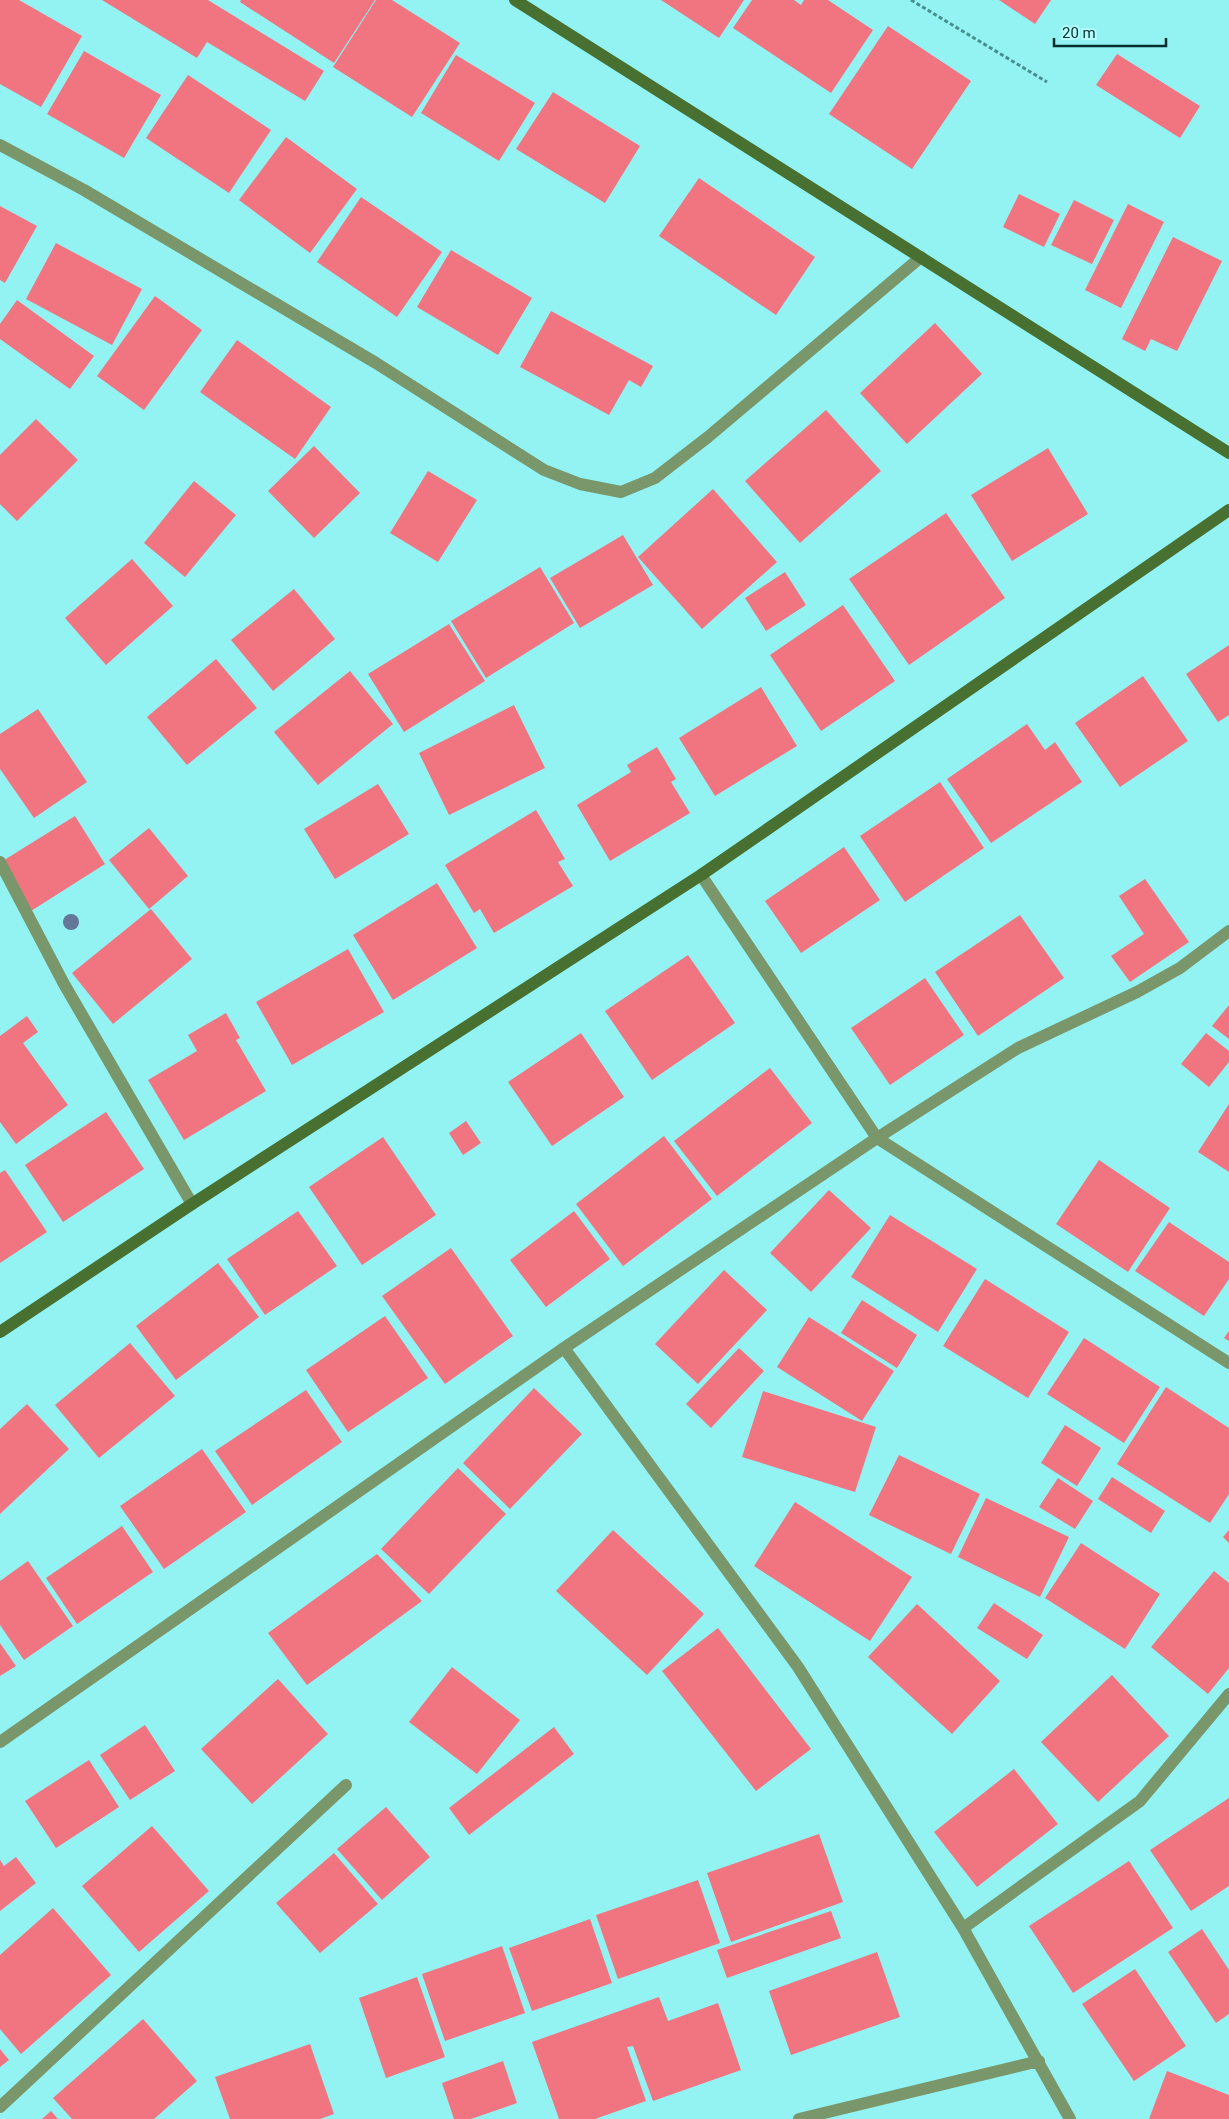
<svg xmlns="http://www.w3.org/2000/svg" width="1229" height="2119" font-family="Roboto,sans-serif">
  <rect width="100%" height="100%" fill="#93f3f3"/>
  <path fill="#f17481" d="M0,0H19L82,36L41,107L0,84Z
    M102,0H208L324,71L305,101L207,42L197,58Z
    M241,0H375L334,63L240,2Z
    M376,0H392L460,43L412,117L333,67Z
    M661,0H744L719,38Z
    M752,0H794L801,5L804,0H828L873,30L831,93L733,28Z
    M999,0H1051L1035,24Z
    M888,26L971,81L912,169L829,114Z
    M84,51L161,95L124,158L47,114Z
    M1117,54L1200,106L1180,138L1096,85Z
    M456,55L535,103L499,161L421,113Z
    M188,75L271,130L229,193L146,138Z
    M553,92L640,146L605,203L516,149Z
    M286,137L357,189L310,253L239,200Z
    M699,178L815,257L776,315L659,236Z
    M1019,194L1060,214L1044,247L1003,227Z
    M361,197L442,252L397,317L317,262Z
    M1074,200L1114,220L1092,264L1051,245Z
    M1128,204L1164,222L1121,308L1085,290Z
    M0,206L37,226L5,283L0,280Z
    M1173,237L1222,261L1177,351L1151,339L1145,351L1122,339Z
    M56,243L142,289L112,345L26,299Z
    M451,250L532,298L498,355L417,307Z
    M155,296L202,330L144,410L97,376Z
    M17,300L94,356L70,389L0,339V324Z
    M551,311L653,366L641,387L629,380L609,415L520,367Z
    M935,323L982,374L907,444L860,393Z
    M237,340L331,407L295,459L200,392Z
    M826,410L881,471L800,543L745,481Z
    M36,419L78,460L17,521L0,504V455Z
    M314,446L360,493L314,538L268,491Z
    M1048,448L1088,514L1012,561L971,495Z
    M428,471L477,500L438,562L390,533Z
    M194,481L236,515L185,577L144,543Z
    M713,489L777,562L702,629L638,557Z
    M946,513L1005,598L909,665L849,579Z
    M623,535L653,585L580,628L550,578Z
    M132,559L173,606L106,665L65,618Z
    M540,567L574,623L486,678L451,621Z
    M785,572L806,605L766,631L745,598Z
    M294,589L335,639L273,691L231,640Z
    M843,605L895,681L821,731L770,655Z
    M449,624L485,681L404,732L368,674Z
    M1229,645V715L1218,722L1186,674Z
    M216,659L257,708L187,765L147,717Z
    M350,671L393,724L318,785L274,732Z
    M1143,676L1188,741L1120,787L1075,723Z
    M761,687L797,746L715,796L679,738Z
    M514,705L545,768L449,815L419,753Z
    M38,709L87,782L34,818L0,769V734Z
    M1027,724L1045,750L1055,742L1082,782L991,843L947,779Z
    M657,747L676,779L671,782L690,813L610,861L577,805L631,772L627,765Z
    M940,782L984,848L905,902L860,836Z
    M378,784L409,834L335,879L304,829Z
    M536,810L565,859L558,862L573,886L494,933L480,909L474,913L445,865Z
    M75,816L105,864L31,911L1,862Z
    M149,828L188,876L149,909L109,860Z
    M844,847L880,900L801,953L765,901Z
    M1145,879L1189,942L1130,982L1111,956L1144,934L1119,896Z
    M437,883L477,948L393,1000L353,935Z
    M151,909L192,959L113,1024L72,973Z
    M1020,915L1064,978L978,1036L935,972Z
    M348,949L384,1012L292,1065L256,1002Z
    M688,955L735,1023L652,1080L605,1011Z
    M925,978L964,1035L890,1085L851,1028Z
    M1229,1005V1039L1212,1026Z
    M226,1013L240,1038L236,1040L266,1091L184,1140L148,1080L197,1051L188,1035Z
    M27,1016L38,1032L23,1043L68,1105L16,1144L0,1122V1036Z
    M581,1033L624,1097L552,1146L508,1082Z
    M1206,1033L1229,1051V1062L1209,1087L1181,1064Z
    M770,1068L812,1123L717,1196L674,1141Z
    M1229,1104V1172L1198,1152Z
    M106,1112L144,1169L63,1222L25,1165Z
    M466,1121L481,1143L463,1155L449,1133Z
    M664,1136L712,1199L623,1266L576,1204Z
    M383,1137L436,1215L362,1265L309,1187Z
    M1099,1160L1170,1208L1128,1272L1056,1224Z
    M5,1170L47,1232L0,1263V1173Z
    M829,1190L871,1228L811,1292L770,1253Z
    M298,1211L337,1266L265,1315L227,1259Z
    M574,1211L610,1259L546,1307L510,1260Z
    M890,1215L977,1269L938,1332L851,1277Z
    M1169,1222L1229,1262V1279L1204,1316L1135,1271Z
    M451,1248L513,1336L445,1384L382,1296Z
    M218,1263L259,1317L176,1380L136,1326Z
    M724,1270L767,1310L698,1384L655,1344Z
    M985,1279L1069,1332L1028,1398L943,1346Z
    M862,1300L917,1335L897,1368L841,1333Z
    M385,1316L428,1378L348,1432L306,1370Z
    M809,1317L894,1371L862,1421L777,1367Z
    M1229,1331V1341L1224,1338Z
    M1084,1338L1160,1387L1124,1443L1047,1394Z
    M130,1343L175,1396L99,1458L55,1405Z
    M739,1348L764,1371L711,1428L686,1404Z
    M1166,1387L1229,1428V1494L1210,1523L1117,1464Z
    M534,1388L582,1434L510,1509L463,1463Z
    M306,1390L342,1442L252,1505L215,1451Z
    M763,1391L876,1427L855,1492L742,1457Z
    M27,1404L69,1449L0,1514V1429Z
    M1065,1425L1101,1448L1077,1486L1041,1463Z
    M202,1449L246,1512L164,1569L120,1506Z
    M899,1455L980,1494L951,1554L869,1515Z
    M458,1468L506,1514L429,1594L381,1549Z
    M1112,1477L1165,1511L1151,1533L1098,1499Z
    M1058,1478L1093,1501L1075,1529L1039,1507Z
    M986,1498L1069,1537L1040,1597L958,1557Z
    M795,1502L912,1577L870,1641L754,1566Z
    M122,1526L153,1572L77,1624L46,1578Z
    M613,1530L704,1614L647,1675L556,1591Z
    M1229,1530V1543L1223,1537Z
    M1081,1543L1160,1594L1125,1649L1045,1598Z
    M377,1554L422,1601L307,1685L268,1633Z
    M28,1561L73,1626L24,1660L0,1625V1581Z
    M1214,1571L1229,1583V1668L1208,1694L1151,1647Z
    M994,1603L1043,1635L1027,1659L977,1628Z
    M917,1604L1000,1681L952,1734L868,1657Z
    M718,1628L811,1749L756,1791L662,1671Z
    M0,1643L16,1666L0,1676Z
    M452,1667L520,1720L477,1774L409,1722Z
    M1112,1675L1169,1736L1098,1802L1041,1742Z
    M278,1679L328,1734L252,1804L201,1749Z
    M145,1725L175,1771L130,1800L100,1755Z
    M554,1727L574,1754L469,1835L449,1808Z
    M89,1760L119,1807L56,1848L25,1801Z
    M1014,1769L1058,1824L977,1887L934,1832Z
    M1229,1798V1886L1191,1911L1150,1850Z
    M386,1807L430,1857L382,1900L337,1849Z
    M152,1826L209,1891L139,1952L82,1886Z
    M819,1834L843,1902L731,1942L707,1873Z
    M334,1853L378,1904L320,1953L276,1903Z
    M16,1857L36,1883L0,1911V1860L4,1866Z
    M1129,1861L1173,1928L1073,1993L1029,1926Z
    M698,1880L720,1943L618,1979L596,1915Z
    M53,1908L111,1975L21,2054L0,2029V1955Z
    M831,1911L841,1938L727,1978L717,1950Z
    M590,1919L612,1983L532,2011L509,1948Z
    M1202,1929L1229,1970V2014L1216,2023L1168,1952Z
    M502,1946L525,2013L445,2041L422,1974Z
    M877,1952L900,2017L791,2055L769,1991Z
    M1135,1969L1186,2046L1134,2081L1082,2004Z
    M417,1977L445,2057L386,2078L359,1998Z
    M659,1997L668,2021L718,2003L741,2070L653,2101L633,2046L627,2047L646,2101L595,2119H559L532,2042Z
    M143,2019L197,2081L154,2119H72L53,2098Z
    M310,2044L334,2114L320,2119H230L215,2077Z
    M0,2049L9,2060L0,2067Z
    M503,2061L517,2103L471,2119H454L442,2083Z
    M1167,2071L1229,2095V2119H1149Z
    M51,2111L58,2119H42Z"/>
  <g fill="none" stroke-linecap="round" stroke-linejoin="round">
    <path stroke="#498e8e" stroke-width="3" stroke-dasharray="4 2.5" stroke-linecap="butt" d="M911,0L1047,82"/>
    <path stroke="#7a966b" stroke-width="12" d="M0,145L84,190L376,363L544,470L580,484L621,492L655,478L708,437L921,257
      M0,862L64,984L192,1204
      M701,875L877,1138L1229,1363
      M564,1348L798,1667L963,1928L1070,2119
      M0,1742L564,1348L877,1138L1018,1048L1137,992L1180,968L1229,931
      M963,1928L1140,1801L1229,1694
      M0,2107L346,1785
      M799,2119L1039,2061"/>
    <path stroke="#487131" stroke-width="12" d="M515,0L1229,453
      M0,1332L192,1204L701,875L1229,510"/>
  </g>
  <circle fill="#647798" cx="71" cy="922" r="8"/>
  <path d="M1054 38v8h112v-8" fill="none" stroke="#032f2f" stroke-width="2.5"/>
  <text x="1062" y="38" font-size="15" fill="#032f2f" stroke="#b3fdfc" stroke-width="4" paint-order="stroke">20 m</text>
</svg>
